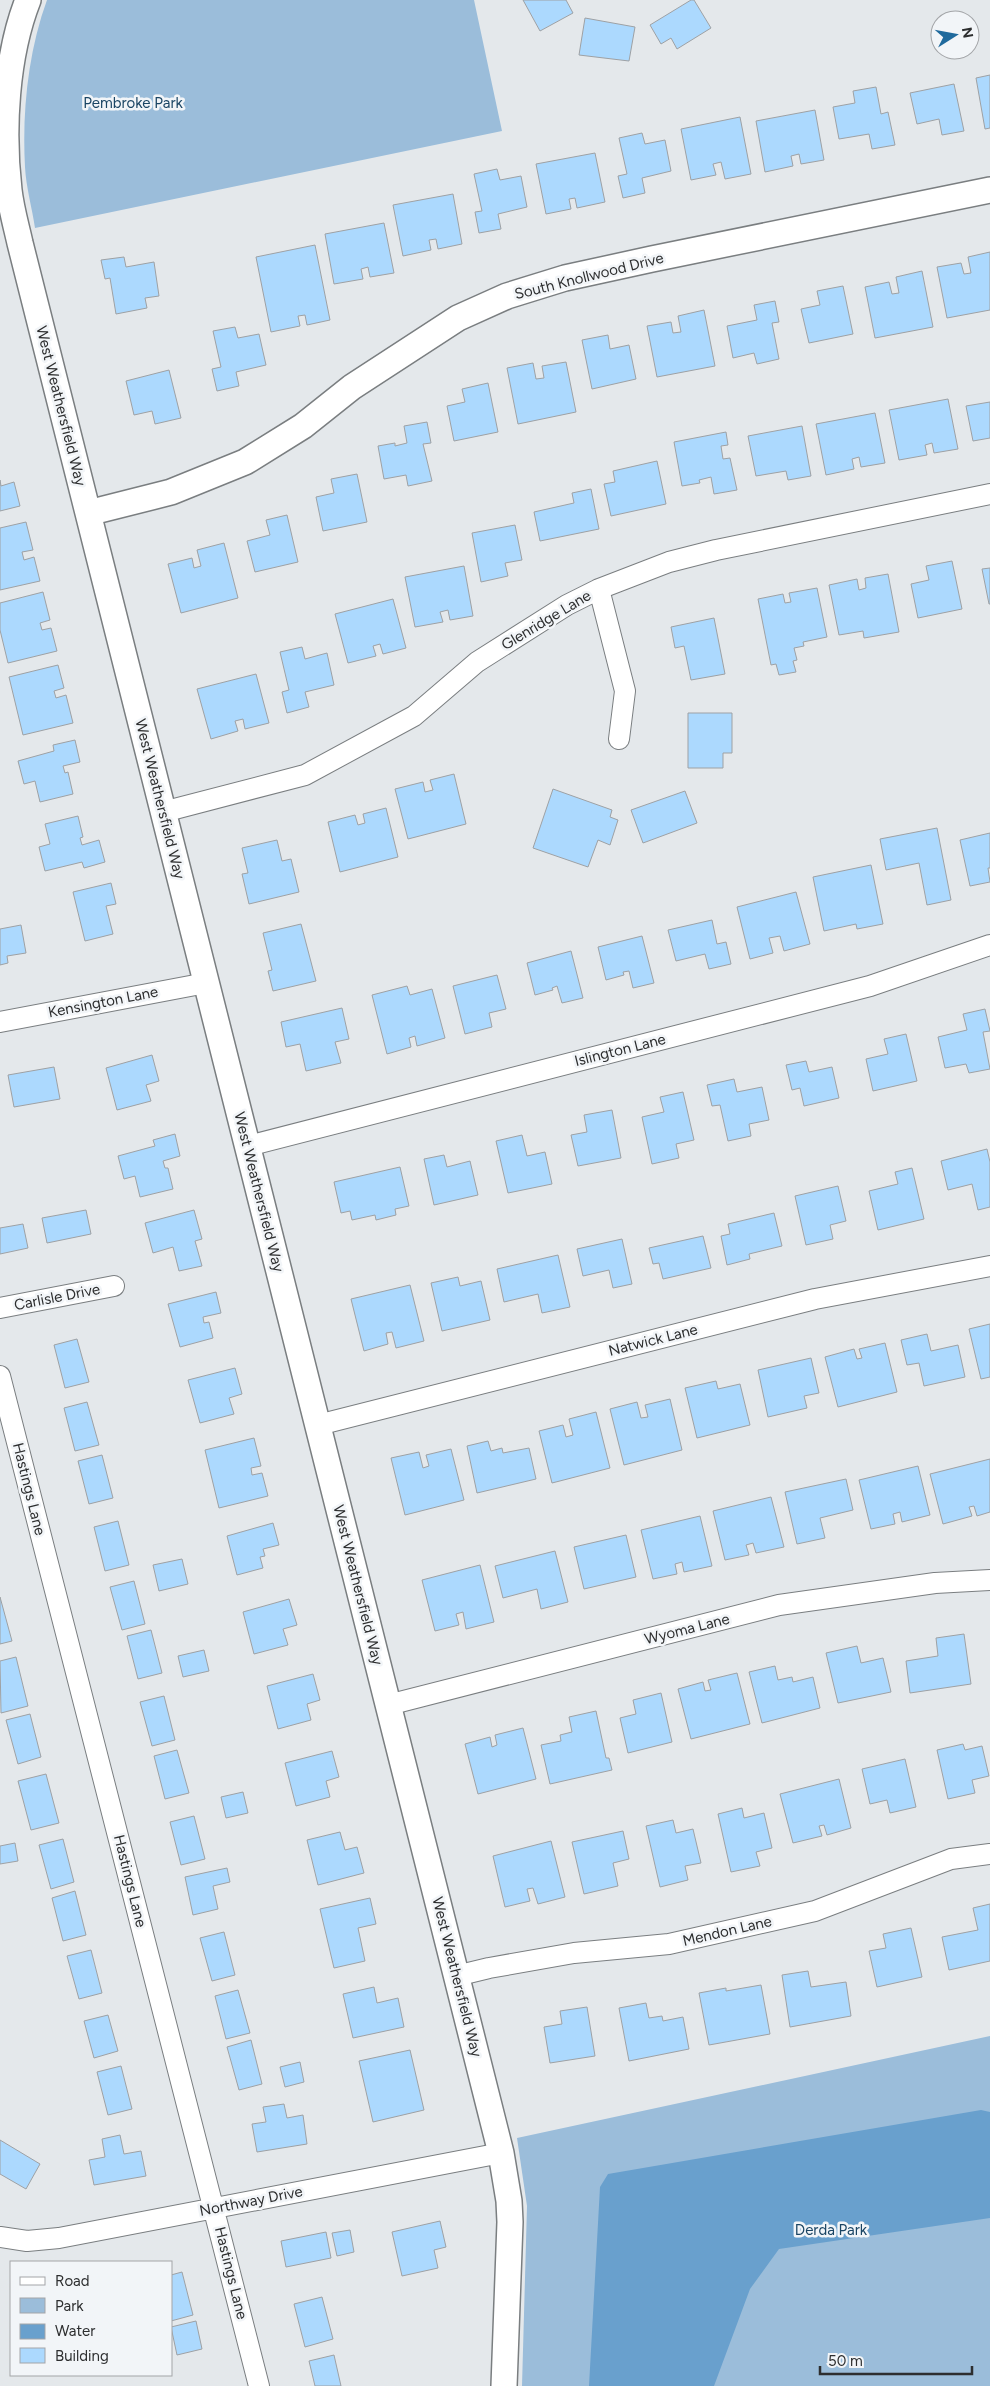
<svg xmlns="http://www.w3.org/2000/svg" width="990" height="2386" font-family="Figtree,sans-serif">
  <rect width="100%" height="100%" fill="#e4e8eb"/>
  <path fill="#9bbdda" d="M47,0H474L502,131L35,228C32,208 26,187 25,167C22,112 28,52 47,0Z
    M990,2036V2386H522L527,2206L517,2138Z"/>
  <path fill="#69a0cd" d="M981,2110L990,2112V2218L779,2249L750,2289L714,2386H589L600,2187L608,2174Z"/>
  <path fill="#acd9fe" stroke="#9ea1a4" d="M523,0H566L573,13L540,31Z
    M691,0H694L711,28L677,49L671,38L661,44L650,25Z
    M585,18L635,27L629,61L579,55Z
    M990,75V128L985,129L976,78Z
    M954,84L964,131L942,135L939,119L917,124L910,93Z
    M876,87L881,114L888,112L895,145L872,149L869,134L839,139L833,107L855,103L853,91Z
    M815,110L824,160L801,164L799,154L791,156L793,166L765,172L756,121Z
    M740,117L751,174L725,179L721,162L713,164L716,175L691,180L681,129Z
    M642,133L645,144L665,140L671,171L642,178L645,193L623,198L618,176L627,174L619,138Z
    M595,153L605,202L577,208L575,198L569,199L571,209L546,214L536,164Z
    M497,169L500,180L521,176L527,207L498,214L501,229L479,233L475,212L482,211L474,174Z
    M453,194L462,244L438,249L436,239L429,240L431,250L403,256L393,205Z
    M384,223L394,273L370,277L368,267L361,269L363,279L334,284L325,234Z
    M315,245L330,320L307,325L305,315L298,316L300,326L271,332L256,257Z
    M990,252V310L947,318L937,267L961,263L964,274L971,273L968,257Z
    M124,257L126,267L154,262L159,296L145,298L147,308L116,314L110,278L105,279L101,260Z
    M922,271L933,327L875,338L865,287L889,282L892,294L899,293L896,277Z
    M843,286L853,334L809,343L801,309L820,305L817,291Z
    M775,301L779,322L772,323L779,359L757,364L754,353L733,358L727,326L757,320L754,305Z
    M704,310L715,366L657,377L647,326L671,322L673,333L681,332L678,316Z
    M235,327L238,338L259,334L266,365L236,372L239,386L217,391L212,369L221,367L213,331Z
    M608,335L610,349L629,345L636,379L592,389L582,340Z
    M566,362L576,412L518,424L507,368L533,363L536,379L544,378L542,366Z
    M169,370L181,418L155,424L152,411L134,415L126,381Z
    M488,383L498,432L454,441L447,406L465,402L462,389Z
    M948,399L958,449L934,453L932,443L925,445L927,455L899,460L889,410Z
    M990,402V438L973,441L966,406Z
    M875,413L885,463L861,467L859,457L852,459L854,469L826,475L816,424Z
    M427,422L431,443L423,444L432,481L408,486L406,475L384,479L378,446L395,443V446L407,443L404,426Z
    M802,426L811,476L788,480L786,471L756,476L748,436Z
    M726,432L728,445L721,446L723,459L730,458L737,490L714,494L711,477L699,480L700,483L682,486L674,442Z
    M657,461L666,504L611,516L604,484L615,482L613,471Z
    M357,474L367,522L323,531L316,497L334,493L331,479Z
    M0,480L1,486L14,482L20,506L0,511Z
    M591,489L599,529L540,541L534,512L574,503L572,493Z
    M287,515L298,562L255,572L247,541L270,535L266,520Z
    M26,522L33,550L22,552L24,560L34,557L40,581L0,590V528Z
    M515,525L522,560L505,563L508,576L481,582L472,533Z
    M224,543L238,598L181,613L168,564L192,558L194,568L201,566L197,550Z
    M952,561L962,609L918,618L911,584L929,580L926,566Z
    M464,566L473,616L450,620L448,610L440,612L443,622L415,627L405,577Z
    M990,568V604H989L982,569Z
    M888,574L899,632L864,638L863,631L839,635L829,585L857,579L859,590L866,588L865,578Z
    M817,588L827,637L803,642L804,646L794,648L797,660L793,661L796,672L779,675L776,664L771,665L758,599L783,594L785,603L791,602L789,593Z
    M43,592L50,620L40,623L42,630L51,628L57,651L8,663L0,630V603Z
    M393,599L406,648L383,654L380,644L373,646L376,656L348,663L335,614Z
    M714,618L725,674L691,680L684,646L675,648L671,627Z
    M302,647L305,659L327,653L334,685L305,692L309,707L287,713L282,692L289,690L280,652Z
    M58,665L64,688L54,691L56,698L66,695L73,723L23,735L9,677Z
    M256,674L269,723L245,729L243,719L235,721L238,731L211,739L197,689Z
    M688,713H732V753H723V768H688Z
    M75,740L80,762L63,766L65,773L68,772L73,794L40,802L35,781L24,784L18,761L54,751L53,745Z
    M454,774L466,824L408,839L395,789L423,782L425,792L433,790L430,780Z
    M553,789L612,810L610,817L618,820L610,845L598,840L588,867L533,848Z
    M685,791L697,823L643,843L631,810Z
    M386,808L398,857L340,872L328,822L355,815L358,825L365,823L363,814Z
    M78,816L83,837L80,838L82,845L99,840L105,862L84,868L82,862L45,871L39,847L50,844L45,824Z
    M937,828L951,900L927,905L919,863L886,870L880,839Z
    M990,833V868H988L990,882L970,886L960,840Z
    M277,840L282,861L291,859L299,892L249,904L242,874L248,873L242,848Z
    M871,865L883,924L857,929L856,924L824,931L813,877Z
    M111,883L116,904L106,906L113,934L85,941L73,892Z
    M796,892L810,944L784,951L780,936L769,938L773,953L750,959L737,907Z
    M712,920L717,944L726,942L731,964L709,969L705,954L676,961L668,930Z
    M301,924L316,981L273,991L268,971L272,970L263,933Z
    M21,925L26,953L7,956L8,963L0,965V929Z
    M642,936L654,983L633,988L629,971L623,972L624,975L606,980L598,947Z
    M571,951L583,998L562,1003L557,986L552,988L553,990L535,995L527,963Z
    M497,975L506,1009L489,1013L492,1027L465,1034L453,986Z
    M407,986L410,995L432,989L445,1038L417,1046L415,1036L409,1038L411,1047L387,1054L372,995Z
    M342,1008L349,1039L335,1042L341,1063L306,1071L300,1044L286,1047L281,1022Z
    M985,1009L990,1031L983,1032L990,1069L969,1073L966,1064L945,1068L938,1037L967,1030L963,1014Z
    M906,1034L917,1081L873,1091L866,1059L888,1054L884,1039Z
    M152,1055L159,1081L146,1085L151,1101L117,1110L106,1068Z
    M806,1061L809,1072L832,1067L839,1098L804,1106L800,1088L792,1090L786,1065Z
    M54,1067L60,1099L14,1107L8,1075Z
    M734,1079L737,1092L762,1087L769,1120L749,1124L751,1136L728,1141L720,1105L712,1106L707,1085Z
    M683,1092L694,1140L676,1144L679,1158L652,1164L642,1117L664,1112L660,1097Z
    M612,1110L621,1158L578,1166L571,1135L587,1132L584,1115Z
    M175,1134L180,1156L163,1161L165,1168H168L173,1189L140,1197L135,1176L124,1179L118,1156L155,1146L153,1140Z
    M522,1135L527,1156L545,1152L552,1184L508,1193L496,1141Z
    M987,1149L990,1162V1207L978,1210L972,1184L948,1190L941,1161Z
    M444,1155L447,1167L470,1161L478,1195L434,1205L424,1159Z
    M400,1167L409,1206L395,1209L396,1215L376,1220L375,1215L352,1220L350,1211L341,1213L334,1182Z
    M912,1168L924,1219L878,1230L869,1191L898,1184L895,1172Z
    M838,1186L846,1221L830,1225L833,1239L806,1245L795,1196Z
    M86,1210L91,1234L47,1243L42,1218Z
    M194,1210L202,1239L195,1241L202,1266L179,1271L173,1247L153,1253L145,1223Z
    M774,1213L782,1246L749,1254L750,1259L727,1265L721,1236L730,1234L728,1224Z
    M23,1224L28,1248L0,1254V1228Z
    M703,1236L711,1268L663,1279L659,1263L653,1264L649,1248Z
    M622,1239L632,1284L613,1288L609,1270L583,1276L577,1249Z
    M558,1255L570,1307L542,1313L538,1294L504,1302L497,1269Z
    M458,1277L460,1286L481,1281L490,1320L442,1331L431,1283Z
    M410,1285L424,1341L396,1348L392,1332L386,1333L388,1344L364,1351L351,1299Z
    M216,1292L221,1313L203,1317L204,1323L209,1322L213,1338L180,1347L168,1304Z
    M990,1324V1377L981,1379L969,1329Z
    M927,1334L931,1351L958,1345L965,1377L924,1386L919,1363L907,1365L901,1340Z
    M77,1339L89,1382L65,1388L54,1345Z
    M885,1343L897,1392L838,1407L825,1357L854,1349L857,1359L862,1358L859,1349Z
    M811,1358L819,1393L804,1396L807,1408L768,1417L758,1370Z
    M235,1368L242,1394L229,1398L234,1414L200,1423L188,1380Z
    M716,1381L718,1389L740,1384L750,1425L697,1438L685,1388Z
    M670,1399L682,1450L624,1465L610,1409L637,1402L641,1418L648,1417L645,1405Z
    M87,1402L99,1445L75,1451L64,1408Z
    M596,1412L610,1468L552,1483L539,1431L563,1425L566,1437L573,1435L569,1419Z
    M254,1438L261,1466L251,1468L252,1475L262,1473L268,1496L219,1508L205,1450Z
    M488,1441L491,1451L502,1448L503,1453L529,1448L536,1479L477,1493L467,1446Z
    M451,1449L464,1500L405,1515L391,1458L419,1452L423,1468L429,1466L426,1455Z
    M102,1455L113,1498L89,1504L78,1461Z
    M990,1459V1512L977,1516L974,1506L969,1507L972,1516L943,1524L930,1474Z
    M918,1466L930,1515L902,1522L900,1512L893,1514L895,1524L871,1529L859,1480Z
    M846,1479L853,1510L820,1518L825,1538L797,1544L785,1492Z
    M771,1497L784,1547L756,1553L753,1543L746,1545L749,1555L725,1560L713,1511Z
    M700,1516L712,1566L684,1572L682,1562L675,1564L677,1574L653,1579L641,1530Z
    M118,1521L129,1565L105,1571L94,1527Z
    M273,1523L279,1545L263,1549L265,1556L260,1557L263,1568L237,1575L227,1536Z
    M626,1535L636,1577L584,1589L574,1547Z
    M555,1551L568,1602L541,1609L537,1589L503,1598L495,1566Z
    M182,1559L188,1584L159,1591L153,1565Z
    M480,1565L494,1622L466,1629L463,1612L456,1614L459,1625L435,1631L422,1580Z
    M134,1581L145,1624L122,1630L110,1587Z
    M0,1597L12,1641L0,1644Z
    M289,1599L297,1625L283,1629L288,1645L254,1654L243,1612Z
    M151,1630L162,1673L138,1679L127,1636Z
    M964,1634L971,1684L910,1693L906,1661L938,1656L936,1638Z
    M857,1646L861,1663L883,1658L891,1692L838,1703L826,1653Z
    M204,1650L209,1671L183,1677L178,1656Z
    M16,1657L28,1706L1,1713L0,1661Z
    M775,1666L778,1680L792,1677L793,1682L813,1677L820,1708L762,1723L749,1672Z
    M737,1673L750,1724L691,1739L678,1689L703,1682L705,1691L711,1690L708,1680Z
    M313,1674L320,1700L307,1704L311,1720L278,1729L267,1686Z
    M661,1693L672,1742L628,1753L620,1718L636,1714L633,1700Z
    M164,1696L175,1740L152,1746L140,1702Z
    M596,1711L606,1758H609L612,1770L550,1784L541,1745L561,1741L560,1735L572,1732L569,1717Z
    M30,1714L41,1757L18,1764L6,1720Z
    M523,1728L536,1779L478,1794L465,1744L490,1737L492,1747L497,1745L495,1735Z
    M963,1744L965,1750L982,1746L989,1776L972,1780L975,1793L948,1799L937,1750Z
    M177,1750L189,1793L165,1799L154,1756Z
    M332,1751L339,1777L326,1781L330,1797L296,1806L285,1763Z
    M905,1759L916,1807L890,1813L887,1800L870,1804L862,1769Z
    M46,1774L59,1823L31,1830L18,1781Z
    M839,1779L851,1828L827,1835L824,1825L819,1826L822,1836L793,1843L780,1794Z
    M243,1792L248,1813L226,1818L221,1797Z
    M742,1808L744,1818L764,1813L772,1848L756,1852L760,1866L731,1872L718,1814Z
    M194,1816L205,1859L181,1865L170,1822Z
    M673,1820L676,1833L693,1829L701,1863L685,1866L688,1880L660,1887L646,1826Z
    M623,1831L629,1859L613,1863L618,1886L584,1894L572,1842Z
    M340,1832L345,1850L357,1847L364,1873L318,1885L307,1840Z
    M63,1839L74,1882L51,1889L39,1845Z
    M551,1841L565,1897L538,1904L533,1888L527,1889L530,1901L505,1907L493,1856Z
    M15,1843L18,1861L0,1864V1846Z
    M227,1868L230,1882L213,1886L218,1909L193,1915L185,1877Z
    M75,1891L86,1935L63,1941L52,1898Z
    M370,1898L376,1924L358,1928L365,1961L334,1968L320,1909Z
    M990,1904V1961L949,1970L942,1937L978,1930L973,1908Z
    M911,1928L922,1977L877,1987L869,1951L886,1948L883,1934Z
    M224,1932L235,1975L212,1981L200,1938Z
    M91,1950L102,1993L79,1999L67,1956Z
    M808,1971L811,1987L846,1982L851,2016L790,2027L782,1975Z
    M761,1985L770,2034L709,2045L699,1993L726,1988V1991Z
    M374,1987L377,2003L398,1998L404,2027L353,2038L343,1994Z
    M238,1990L250,2033L226,2039L215,1996Z
    M646,2003L649,2018L662,2016L663,2021L683,2017L689,2049L629,2061L619,2008Z
    M587,2007L595,2056L550,2063L544,2027L562,2024L560,2011Z
    M108,2015L118,2051L94,2058L84,2021Z
    M251,2040L262,2084L239,2090L227,2047Z
    M410,2050L424,2110L373,2122L359,2061Z
    M300,2062L304,2082L285,2087L280,2067Z
    M121,2066L132,2109L108,2115L97,2072Z
    M284,2104L287,2118L303,2115L307,2144L257,2152L252,2124L266,2122L263,2107Z
    M120,2135L124,2154L141,2151L146,2176L94,2185L89,2160L105,2157L102,2139Z
    M0,2140L40,2164L26,2189L0,2174Z
    M440,2221L446,2247L434,2250L438,2268L402,2276L392,2232Z
    M350,2230L354,2252L337,2256L332,2233Z
    M326,2232L331,2258L286,2267L281,2241Z
    M182,2272L193,2315L171,2321V2275Z
    M322,2297L333,2339L305,2347L294,2304Z
    M196,2321L202,2349L177,2355L171,2327Z
    M334,2355L341,2386H315L309,2361Z"/>
  <g fill="none" stroke-linecap="round" stroke-linejoin="round">
    <defs>
      <path id="minor" d="M599,589L625,691L619,739
        M163,812L305,775L414,716L477,662L567,605L599,589L669,562L716,550L990,494
        M0,1022L206,983
        M248,1146L870,986L990,945
        M0,1308L114,1286
        M0,1376L259,2386
        M318,1425L815,1299L990,1266
        M388,1705L779,1605L935,1583L990,1580
        M456,1976L489,1968L574,1953L669,1944L815,1911L951,1859L990,1854
        M0,2237L27,2241L59,2238L501,2153"/>
      <path id="tertiary" d="M28,0C6,56 2,130 9,190C11,208 16,225 20,243L501,2153L509,2201L510,2222L504,2386
        M88,513L171,492L245,462L303,426L352,387L458,318L507,296L565,278L652,259L990,190"/>
    </defs>
    <use href="#minor" stroke="#7a7e80" stroke-width="22"/>
    <use href="#tertiary" stroke="#7a7e80" stroke-width="28"/>
    <use href="#minor" stroke="#fff" stroke-width="20"/>
    <use href="#tertiary" stroke="#fff" stroke-width="25"/>
  </g>
  <g text-anchor="middle" stroke-width="5" stroke-linejoin="round" paint-order="stroke">
    <g font-size="15" fill="#1a4564" stroke="#f2f5f8">
      <text x="133" y="108">Pembroke Park</text>
      <text x="831" y="2235">Derda Park</text>
    </g>
    <g font-size="15" fill="#2d2e2f" stroke="#f2f5f8">
      <text transform="translate(589 276) rotate(-14)" y="5">South Knollwood Drive</text>
      <text transform="translate(61 406) rotate(76)" y="5">West Weathersfield Way</text>
      <text transform="translate(546 620) rotate(-31)" y="5">Glenridge Lane</text>
      <text transform="translate(160 799) rotate(76)" y="5">West Weathersfield Way</text>
      <text transform="translate(103 1002) rotate(-11)" y="5">Kensington Lane</text>
      <text transform="translate(620 1050) rotate(-14)" y="5">Islington Lane</text>
      <text transform="translate(259 1192) rotate(76)" y="5">West Weathersfield Way</text>
      <text transform="translate(57 1297) rotate(-11)" y="5">Carlisle Drive</text>
      <text transform="translate(653 1340) rotate(-14)" y="5">Natwick Lane</text>
      <text transform="translate(29 1489) rotate(76)" y="5">Hastings Lane</text>
      <text transform="translate(358 1585) rotate(76)" y="5">West Weathersfield Way</text>
      <text transform="translate(687 1629) rotate(-14)" y="5">Wyoma Lane</text>
      <text transform="translate(130 1881) rotate(76)" y="5">Hastings Lane</text>
      <text transform="translate(727 1931) rotate(-13)" y="5">Mendon Lane</text>
      <text transform="translate(457 1977) rotate(76)" y="5">West Weathersfield Way</text>
      <text transform="translate(251 2201) rotate(-11)" y="5">Northway Drive</text>
      <text transform="translate(231 2273) rotate(76)" y="5">Hastings Lane</text>
    </g>
  </g>
  <rect x="10" y="2261" width="162" height="115" fill="#f2f5f8" stroke="#a3a5a8"/>
  <rect x="20" y="2277" width="25" height="8" fill="#ffffff" stroke="#a3a5a8"/>
  <text x="55" y="2286" font-size="15" fill="#2d2e2f">Road</text>
  <rect x="20" y="2298" width="25" height="15" fill="#9bbdda" stroke="#a3a5a8"/>
  <text x="55" y="2311" font-size="15" fill="#2d2e2f">Park</text>
  <rect x="20" y="2324" width="25" height="15" fill="#69a0cd" stroke="#a3a5a8"/>
  <text x="55" y="2336" font-size="15" fill="#2d2e2f">Water</text>
  <rect x="20" y="2348" width="25" height="15" fill="#acd9fe" stroke="#a3a5a8"/>
  <text x="55" y="2361" font-size="15" fill="#2d2e2f">Building</text>
  <g transform="translate(955 35) rotate(79)"><circle r="24" fill="#f2f5f8" stroke="#a3a5a8"/>
  <path d="M0-4L9 19L0 12L-9 19Z" fill="#1f6a9d"/>
  <text y="-8" font-size="14" font-weight="bold" text-anchor="middle" fill="#2d2e2f">N</text>
  </g>
  <path d="M820 2366v8h152v-8" fill="none" stroke="#2d2e2f" stroke-width="2.5"/>
  <text x="828" y="2366" font-size="15" fill="#2d2e2f" stroke="#f2f5f8" stroke-width="4" paint-order="stroke">50 m</text>
</svg>
